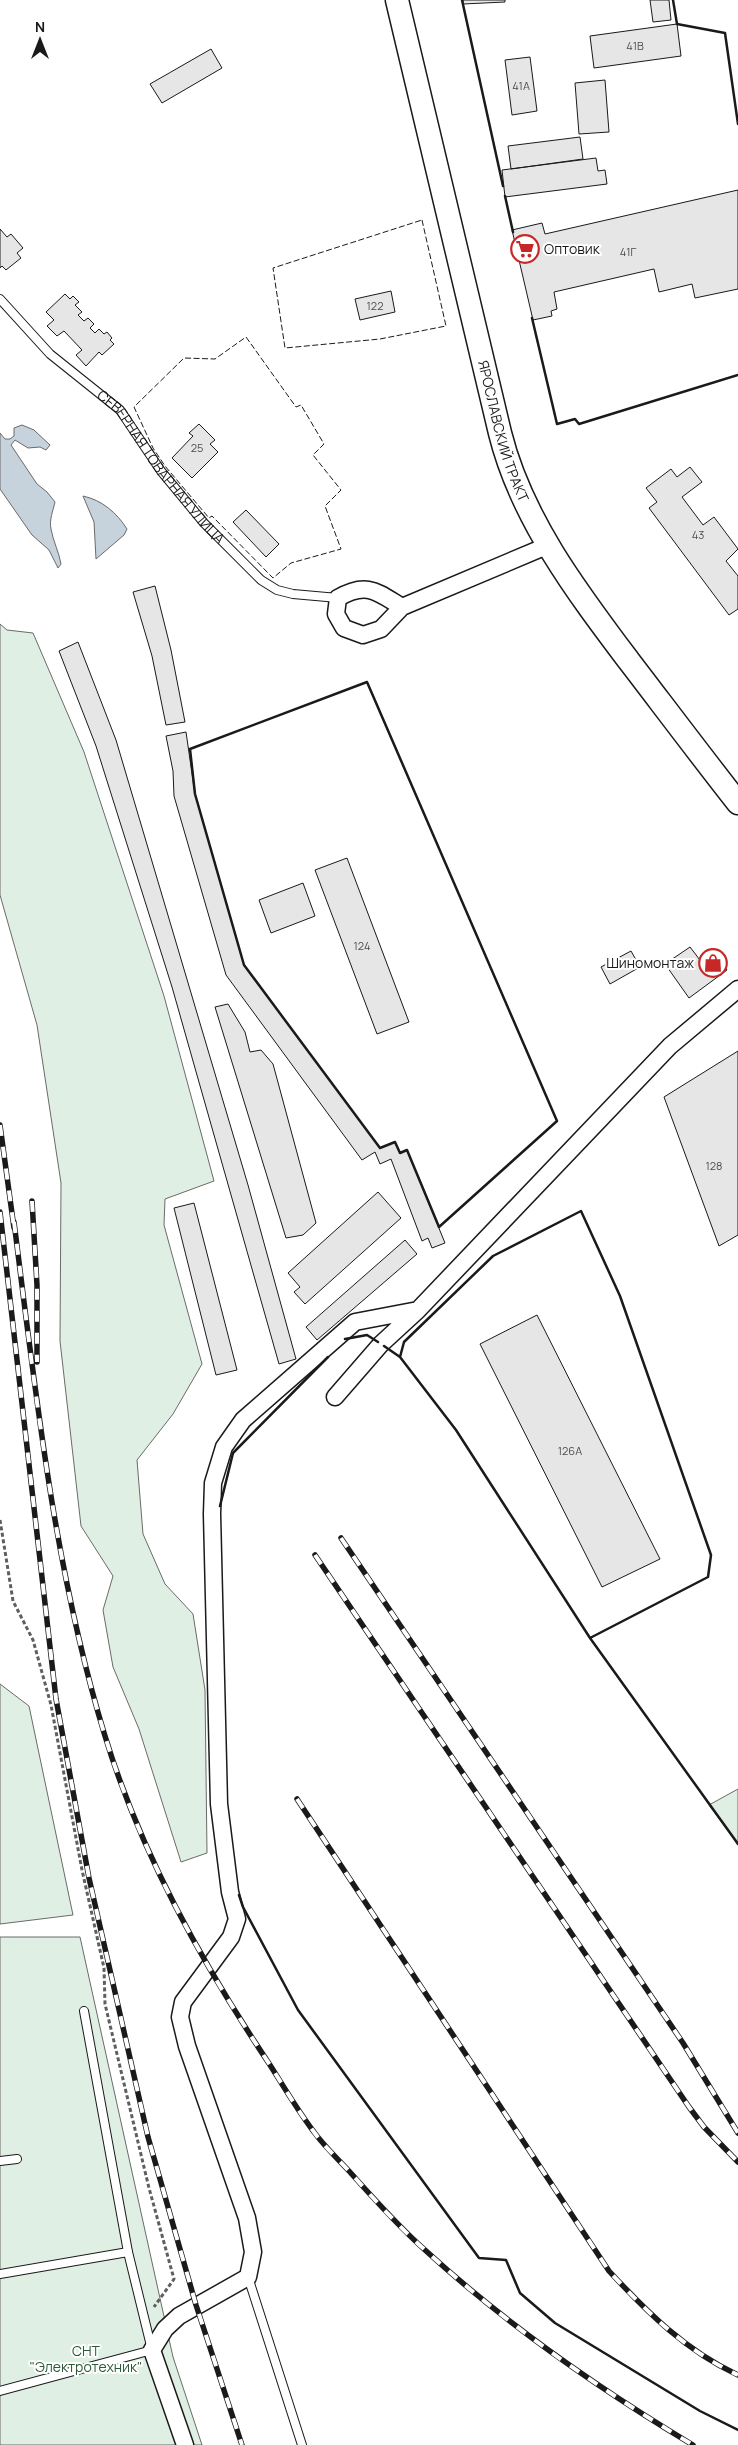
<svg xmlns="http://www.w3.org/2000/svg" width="738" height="2445" font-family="Manrope,sans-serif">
  <rect width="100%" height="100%" fill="#fff"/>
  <path fill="#e0efe3" stroke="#6a6a6a" d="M0,624L7,630L33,633L84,752L164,996L214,1181L165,1199L164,1225L202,1364L173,1414L137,1460L143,1534L165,1584L193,1614L205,1690L207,1853L181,1862L139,1729L113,1667L103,1610L113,1576L81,1526L60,1341L61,1183L37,1025L0,895Z
    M0,1684L29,1706L73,1915L0,1924Z
    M738,1789V1844L709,1805Z
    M0,1937H80L173,2357L202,2445H0Z"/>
  <path fill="#c6d2dc" stroke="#6a6a6a" d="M22,425L34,430L50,445L46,450L40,447L28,448L15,440L11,445L37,484L47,492L55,502C53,511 49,520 51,529C53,541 59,552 61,564L58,568L49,550L32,535L0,489V433L5,439H10L14,436V428Z
    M83,496C102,500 117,513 127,529L124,535L96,559L94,522Z"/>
  <path fill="#e6e6e6" stroke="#1a1a1a" d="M463,0H505V2L463,4Z
    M650,0H669L671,20L653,22Z
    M677,24L681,56L594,68L590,36Z
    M211,49L222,68L162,103L150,84Z
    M530,57L537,111L512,115L505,60Z
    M605,80L609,132L579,134L575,83Z
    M580,137L583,159L511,169L508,146Z
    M596,158L598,171L605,170L607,184L505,197L502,170Z
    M738,190V289L695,298L692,284L659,292L654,269L554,292L557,309L551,311L552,316L533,320L512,230L542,223L545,234Z
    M0,229L7,237L11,234L23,248L17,253L21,258L6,270L2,266L0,268Z
    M391,291L395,312L360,320L355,299Z
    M65,294L70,299L73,296L79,302L75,305L82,312L78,315L84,321L88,318L94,324L90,328L95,333L99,329L104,334L107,332L112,338L110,340L114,344L102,355L99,352L86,366L76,355L82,350L64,331L57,336L47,326L54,320L46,312Z
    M199,424L215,440L210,444L218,452L192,478L172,458L193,436L189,433Z
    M690,467L702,482L682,497L703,525L714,517L738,549L726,561L738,576V609L729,615L649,508L657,502L646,488L671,469L677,477Z
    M246,510L279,544L266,557L233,522Z
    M155,586L171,650L185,722L166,725L152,656L133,592Z
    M78,642L116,740L248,1185L296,1359L279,1364L172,987L96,746L59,651Z
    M186,732L195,794L244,965L380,1148L395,1142L400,1153L407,1150L445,1243L432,1248L428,1238L422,1241L391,1159L380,1164L375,1152L362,1160L226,975L174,796L173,771L166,736Z
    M347,858L409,1022L377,1034L315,870Z
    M303,883L315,916L271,933L259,900Z
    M690,947L703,964L716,955L727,970L689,998L665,964Z
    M631,951L640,967L610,984L601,967Z
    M228,1004L245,1032L250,1052L261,1050L273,1064L316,1223L303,1235L286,1238L215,1007Z
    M738,1051V1235L719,1246L664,1097Z
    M378,1192L401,1218L305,1304L294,1292L300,1287L288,1273Z
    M194,1203L237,1370L216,1375L174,1208Z
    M405,1240L417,1254L317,1340L306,1327Z
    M537,1315L660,1559L602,1587L480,1344Z"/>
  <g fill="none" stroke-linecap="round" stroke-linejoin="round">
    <defs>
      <g id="lane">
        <path id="s1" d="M0,299L50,354L120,410L161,471L204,523L261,580L277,590L293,594L338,598"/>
        <path d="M0,2161L17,2159"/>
        <path d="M0,2274L128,2252"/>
        <path d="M248,2277L302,2445"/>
        <path d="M0,2391L152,2350L128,2252L84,2011"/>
      </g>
      <path id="street" d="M402,607C377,592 367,581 338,598L336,614L344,628L363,635L381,629L402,607L549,545
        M335,1397L381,1344L418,1310
        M185,2445L152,2350L165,2329L179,2316L248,2277L253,2252L247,2218L187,2046L180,2017L183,2002L231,1937L237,1919L230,1892L219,1804L212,1514L213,1483L224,1447L243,1420L355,1322L418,1310L670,1046L738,989"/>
      <g id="secondary">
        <path id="s2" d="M397,0L500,433C521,518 577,592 629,661C665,708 701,756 738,803"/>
      </g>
    </defs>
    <use href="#lane" stroke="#1a1a1a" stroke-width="10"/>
    <use href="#street" stroke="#1a1a1a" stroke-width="19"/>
    <use href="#secondary" stroke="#1a1a1a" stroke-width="25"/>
    <path stroke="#5f5f5f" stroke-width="3" stroke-dasharray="4 2.5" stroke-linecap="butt" d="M0,1520L13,1601L33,1640L51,1705L82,1870L104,1968L105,2004L149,2188L174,2279L154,2307"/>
    <use href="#lane" stroke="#fff" stroke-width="8"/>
    <use href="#street" stroke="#fff" stroke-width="16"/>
    <use href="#secondary" stroke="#fff" stroke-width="22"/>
    <defs>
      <path id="rail" d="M0,1125L14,1228
        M32,1201L37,1285V1362
        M0,1212L56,1699L89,1878L148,2137L196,2305L242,2445
        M14,1222C36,1395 54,1569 105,1736C141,1854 202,1963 270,2065C284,2087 298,2111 314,2132C324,2146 337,2158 349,2171C373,2198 398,2226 425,2250C507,2325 598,2388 693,2445
        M341,1538L683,2043L738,2133
        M315,1555L689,2107L704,2127L738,2162
        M297,1799L609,2271C647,2312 686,2351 738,2375"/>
    </defs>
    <use href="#rail" stroke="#1a1a1a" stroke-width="5.5"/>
    <use href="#rail" stroke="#fff" stroke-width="4" stroke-dasharray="11" stroke-linecap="butt"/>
    <path stroke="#1a1a1a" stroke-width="1" stroke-dasharray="6 2.5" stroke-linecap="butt" d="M422,220L446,326L380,339L285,348L273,268Z
      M246,337L296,407L301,405L324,444L313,455L341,490L325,506L341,549L291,563L273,578L212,516L209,518L165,466L153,448L134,407L184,358L215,359Z"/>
    <path stroke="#1a1a1a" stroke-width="2.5" d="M462,0L503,186
      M673,0L677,24L725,33L738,124
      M505,196L513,232
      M532,318L557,424L575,419L579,424L738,375
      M367,682L557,1121L439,1227L407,1150L400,1153L395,1142L380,1148L244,965L195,794L190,749Z
      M345,1339L367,1335L378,1342
      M384,1346L400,1357L456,1430L590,1638L738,1844
      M400,1357L404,1342L493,1256L581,1211L620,1296L711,1555L708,1577L590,1638
      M220,1506L233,1453L328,1357
      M239,1895L243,1907L298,2010L479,2258L506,2260L520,2293L555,2323L700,2411L738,2430"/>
  </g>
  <defs>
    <symbol id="supermarket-ring" viewBox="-11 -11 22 22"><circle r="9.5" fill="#fff" stroke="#c62828" stroke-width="1.5"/><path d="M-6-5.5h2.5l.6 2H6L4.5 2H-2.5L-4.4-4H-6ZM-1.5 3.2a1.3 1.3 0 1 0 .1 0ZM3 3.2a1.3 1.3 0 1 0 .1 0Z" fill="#c62828"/></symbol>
    <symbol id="shop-ring" viewBox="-11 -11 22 22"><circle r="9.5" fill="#fff" stroke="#c62828" stroke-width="1.5"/><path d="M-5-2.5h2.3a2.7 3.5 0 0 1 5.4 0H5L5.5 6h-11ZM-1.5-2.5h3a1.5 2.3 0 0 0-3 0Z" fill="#c62828"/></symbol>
  </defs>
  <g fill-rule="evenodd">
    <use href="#supermarket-ring" x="509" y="233" width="32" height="32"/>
    <use href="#shop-ring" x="697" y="947" width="32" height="32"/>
  </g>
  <g text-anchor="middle" stroke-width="4" stroke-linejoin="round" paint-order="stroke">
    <g font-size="11" fill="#4d4d4d">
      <text x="635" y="50">41В</text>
      <text x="521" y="90">41А</text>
      <text x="628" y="256">41Г</text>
      <text x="375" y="310">122</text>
      <text x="197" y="452">25</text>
      <text x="698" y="539">43</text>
      <text x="362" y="950">124</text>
      <text x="714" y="1170">128</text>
      <text x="570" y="1455">126А</text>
    </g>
    <g font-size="14" fill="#1a1a1a" stroke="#fff" text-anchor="start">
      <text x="544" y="254">Оптовик</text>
      <text x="694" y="968" text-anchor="end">Шиномонтаж</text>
    </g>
    <g font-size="14" fill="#1a1a1a" stroke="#fff">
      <text dy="5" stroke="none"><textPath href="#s2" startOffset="444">ЯРОСЛАВСКИЙ ТРАКТ</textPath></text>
      <text dy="5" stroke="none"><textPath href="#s1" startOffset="234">СЕВЕРНАЯ ТОВАРНАЯ УЛИЦА</textPath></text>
    </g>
    <g font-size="14" fill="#2b5a34" stroke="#fff">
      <text x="86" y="2356">СНТ<tspan x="86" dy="16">"Электротехник"</tspan></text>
    </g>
  </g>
  <g transform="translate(40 40)" stroke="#ffffff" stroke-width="4" paint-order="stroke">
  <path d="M0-4L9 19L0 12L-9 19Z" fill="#1a1a1a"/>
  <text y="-8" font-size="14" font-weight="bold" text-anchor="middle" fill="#1a1a1a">N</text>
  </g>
</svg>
